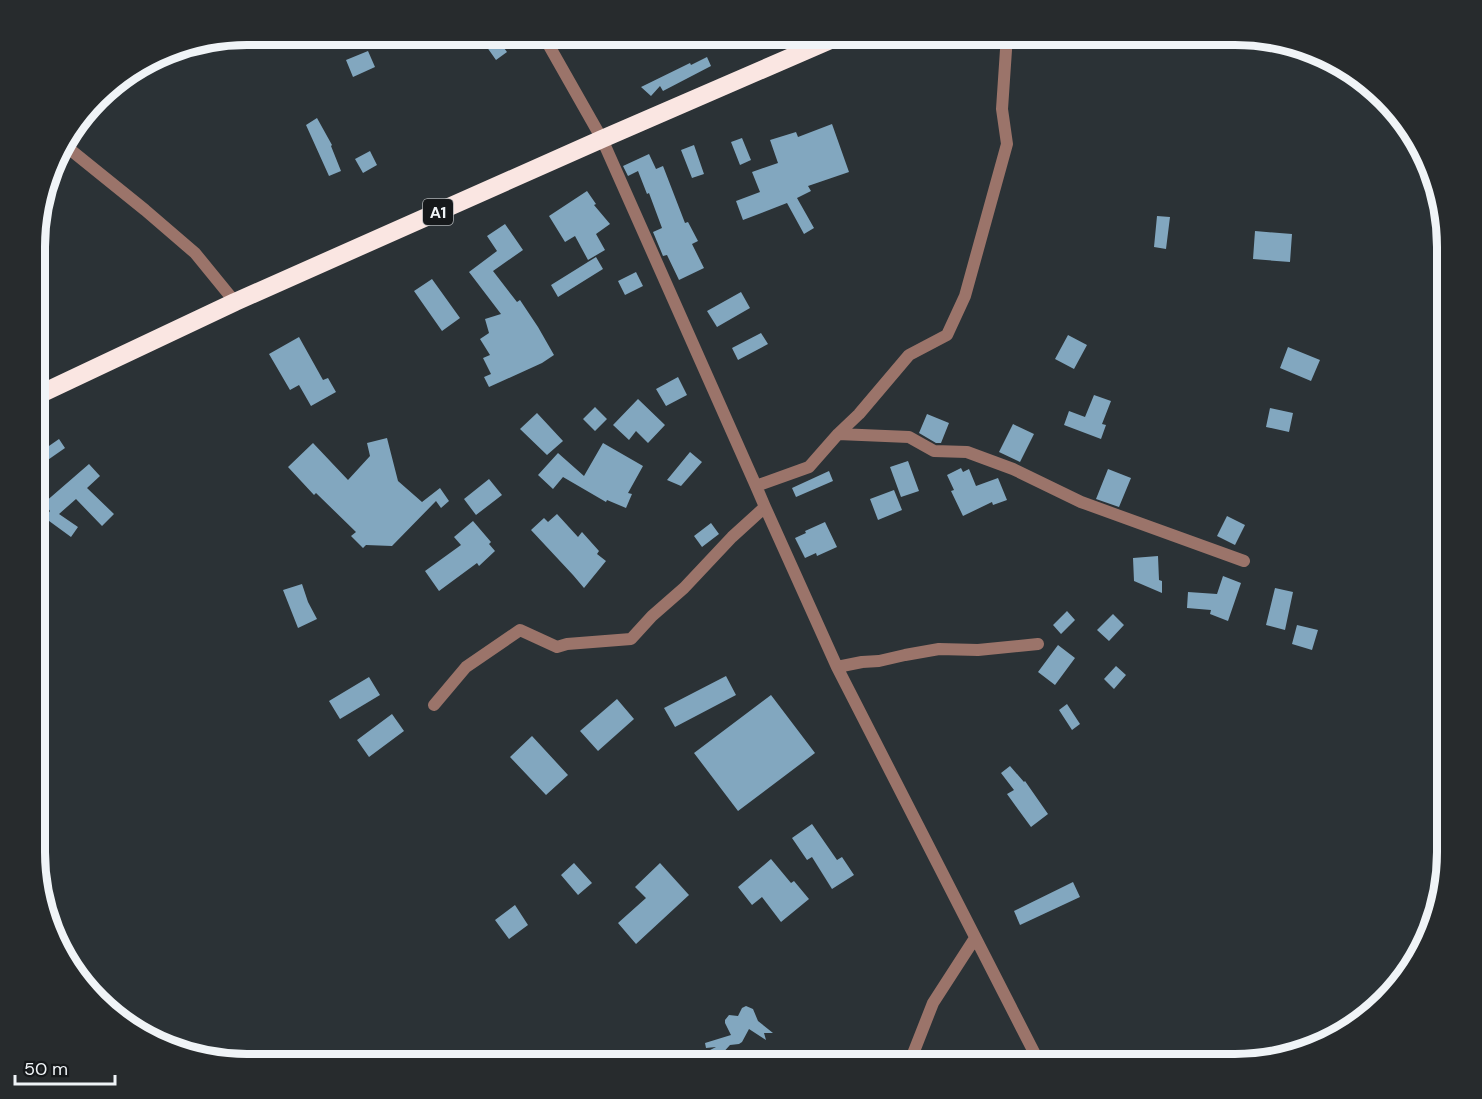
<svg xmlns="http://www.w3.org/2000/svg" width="1482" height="1099" font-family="'DM Sans',sans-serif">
  <rect width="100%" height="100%" fill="#2b3236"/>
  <path fill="#82a7bf" d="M492,35H506L504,48L507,52L496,60L484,43L491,38Z
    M368,51L375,67L353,77L346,60Z
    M707,57L711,66L663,91L660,86L651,96L641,87L690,63L691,65Z
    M317,118L332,145L331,146L341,171L329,176L306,125Z
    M832,124L849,172L808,186L811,191L797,198L814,228L804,234L787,203L743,220L736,201L760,192L752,172L778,163L770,140L796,132L798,137Z
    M742,138L751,160L740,165L731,142Z
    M694,145L704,174L692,178L681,150Z
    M370,151L377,165L363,173L355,159Z
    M649,154L656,169L663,166L685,223L688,222L698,241L692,244L704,268L679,280L667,255L663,256L653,232L662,228L649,193L647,194L638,171L628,176L623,166Z
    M587,191L596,204L594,205L610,224L596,234L605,250L588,260L575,236L565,242L549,216Z
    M1157,216L1170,217L1166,249L1154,247Z
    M505,224L523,250L493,271L517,302L520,300L538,327L554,355L542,363L489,387L484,377L491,374L483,358L490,355L480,339L489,333L485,319L501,314L469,272L497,251L487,236Z
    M1255,231L1292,234L1290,262L1253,259Z
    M596,257L603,269L558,297L551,285Z
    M636,272L643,286L625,295L618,281Z
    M432,279L460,318L442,331L414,291Z
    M741,292L750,308L717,327L707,311Z
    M761,333L768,344L738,360L732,348Z
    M1068,335L1087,345L1074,369L1055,359Z
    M299,337L323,380L328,378L336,392L311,406L299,385L290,390L269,354Z
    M1288,347L1320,360L1311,381L1280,368Z
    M678,377L687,395L666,406L656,389Z
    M1094,395L1111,401L1102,424L1106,425L1101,439L1064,425L1069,411L1085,417Z
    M638,399L665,425L648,443L636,431L629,440L613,425Z
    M595,407L607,419L595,431L583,419Z
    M1270,408L1293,413L1289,432L1266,427Z
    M537,413L563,441L547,455L520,429Z
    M927,414L949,423L941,443H936L919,433Z
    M1013,424L1034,434L1020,462L999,452Z
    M387,438L398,481L422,502L440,488L449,501L441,508L436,501L392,546L366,545L363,548L351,536L356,532L316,493L314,495L288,467L313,443L348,480L370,456L367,443Z
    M59,439L65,448L42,464L36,455Z
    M603,443L643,466L628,493L632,494L626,508L607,500L606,502L563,477L553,489L538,475L558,453L584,476Z
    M690,452L702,462L681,486L667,480Z
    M908,461L919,491L901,497L890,467Z
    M89,464L100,476L87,488L114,514L102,526L76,499L59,514L78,527L71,537L45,518L50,511L44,503Z
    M961,468L963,472L969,469L976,486L998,478L1007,500L993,505L992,502L963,516L951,491L954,490L947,475Z
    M1108,469L1131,478L1119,507L1096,499Z
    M829,471L833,481L796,497L792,488Z
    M489,479L502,495L476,515L464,499Z
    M894,490L902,510L878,520L870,499Z
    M557,514L578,537L582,532L599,551L597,554L606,561L584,588L573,575L531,530L544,518L548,522Z
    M1227,516L1245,525L1235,545L1217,536Z
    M473,521L491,542L489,544L495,551L479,566L477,563L439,591L425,571L461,545L454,537Z
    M825,522L837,547L817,556L816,553L805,558L795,538L806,533L805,531Z
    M711,523L719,534L702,547L694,536Z
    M1158,556L1159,580L1162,581V593L1134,581L1133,558Z
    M1223,576L1241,583L1228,621L1210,614L1211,610L1187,608L1188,592L1217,594Z
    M302,584L308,602L317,619L298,628L283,590Z
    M1275,588L1293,592L1285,630L1266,625Z
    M1067,611L1075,620L1061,634L1053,625Z
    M1113,614L1124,625L1109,641L1097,630Z
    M1297,625L1318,630L1312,650L1292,644Z
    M1058,645L1075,658L1055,685L1038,672Z
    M1116,666L1126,675L1114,689L1104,679Z
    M726,676L736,695L675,727L664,708Z
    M369,677L380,695L340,719L329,701Z
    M771,695L815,753L738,811L694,753Z
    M617,699L634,719L598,751L580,731Z
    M1067,704L1080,724L1072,730L1059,710Z
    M392,714L404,731L369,757L357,740Z
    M532,736L568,775L546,795L510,757Z
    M1010,766L1024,782L1025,781L1048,814L1031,827L1007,794L1014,790L1001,773Z
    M812,824L837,860L842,857L854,875L832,889L812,857L807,860L792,838Z
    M771,859L791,883L794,881L809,899L781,922L762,897L752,905L738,887Z
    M574,863L592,883L578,895L561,875Z
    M660,863L689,895L636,944L618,923L646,898L635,887Z
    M1073,882L1080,897L1020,925L1014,911Z
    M515,905L528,925L509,939L495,920Z
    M746,1006L753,1009L758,1021L773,1033H764L766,1040L749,1029L742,1042L739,1044L730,1045L720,1056L730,1064H682L681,1063L708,1053L710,1050L716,1047L706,1048L705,1043L731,1035L725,1023V1020L729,1015L738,1016L742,1008Z"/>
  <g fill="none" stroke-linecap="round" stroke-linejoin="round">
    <path stroke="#9b746a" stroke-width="12" d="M543,35L602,139L756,486L765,507L837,667L1040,1064
      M62,143L145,210L195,253L235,302
      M838,434L909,437L934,451L967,452L1013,469L1081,502L1244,561
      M756,486L809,467L838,434L859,414L909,355L947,335L965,296L1007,144L1002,109L1007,35
      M837,667L862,662L879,661L905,655L939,649L978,650L1038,644
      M434,705L466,667L520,630L557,647L567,644L631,639L652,616L684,588L732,537L765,507
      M909,1064L933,1003L975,938"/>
    <path stroke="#fae6e2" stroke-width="18" d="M36,396L235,302L602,139L842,35"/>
  </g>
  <g text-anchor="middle" stroke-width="6" stroke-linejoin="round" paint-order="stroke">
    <rect fill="#16191b" stroke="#afb2b5" stroke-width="1.5" x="423" y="199" width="30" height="26" rx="4.5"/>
    <g font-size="16" font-weight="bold" fill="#f0f4f7">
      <text x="438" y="218">A1</text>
    </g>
  </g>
  <path d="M0 0H1482V1099H0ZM247 45H1235A202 202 0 0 1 1437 247V852A202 202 0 0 1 1235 1054H247A202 202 0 0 1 45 852V247A202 202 0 0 1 247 45Z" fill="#272b2d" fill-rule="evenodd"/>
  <path fill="none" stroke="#f0f4f7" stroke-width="8" d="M247 45H1235A202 202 0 0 1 1437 247V852A202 202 0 0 1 1235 1054H247A202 202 0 0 1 45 852V247A202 202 0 0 1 247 45Z"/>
  <path d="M15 1075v9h100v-9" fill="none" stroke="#f0f4f7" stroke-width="3"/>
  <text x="24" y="1075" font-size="18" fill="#f0f4f7" stroke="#16191b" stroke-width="4.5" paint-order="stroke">50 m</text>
</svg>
